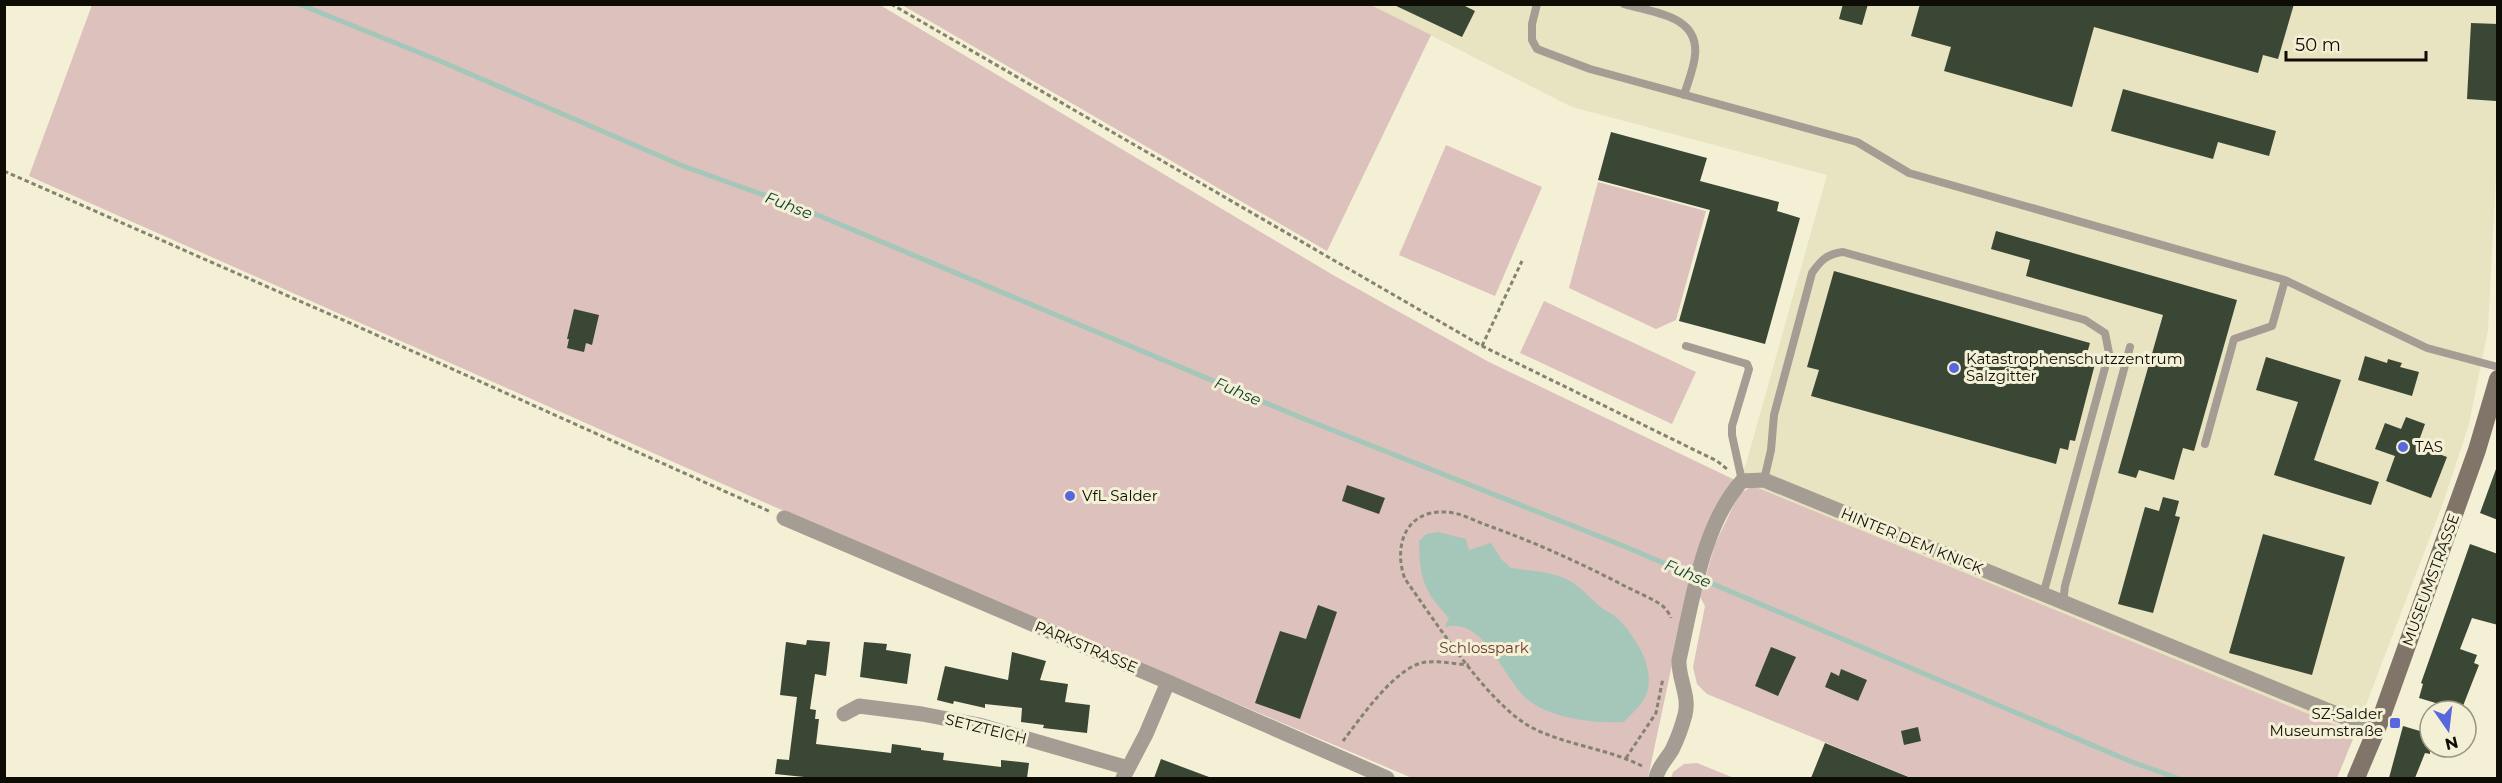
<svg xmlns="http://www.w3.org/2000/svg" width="2502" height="783" font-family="Montserrat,sans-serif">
  <rect width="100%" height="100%" fill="#f4f0d5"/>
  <path fill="#e8e3c1" d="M1371,5H2497V157L2488,330L2469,424L2443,503L2353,739L2345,729L1737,481L1746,464L1827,175L1572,107Z"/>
  <path fill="#dcc1bc" d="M92,5H880L1333,275L1489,362L1737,481L1692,570L1648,778H1412L784,511L29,176Z
    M902,5H1371L1431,35L1327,251Z
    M1446,145L1542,187L1495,296L1399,255Z
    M1598,182L1706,211L1676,320L1656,329L1569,288Z
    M1544,301L1696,372L1672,424L1520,353Z
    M1753,486L2345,729L2353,739L2337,778H1912L1707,694L1697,684L1693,667L1705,606L1700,597L1715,544L1739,494Z
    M1697,763L1734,778H1671L1673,772L1684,764Z"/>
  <path fill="#a4c7ba" d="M1438,532L1466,539L1469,550L1491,543L1502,560L1511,568C1529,571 1549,571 1566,579C1579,585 1587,595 1598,605C1604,610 1611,613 1617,618C1635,636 1655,666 1647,693C1643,704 1632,713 1624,722C1596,724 1548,718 1527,699C1503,678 1484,616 1445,627L1449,618C1423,590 1420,579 1419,541L1426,534Z"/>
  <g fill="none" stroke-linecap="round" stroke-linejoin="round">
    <path stroke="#a4c7ba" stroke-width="5" d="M299,4L440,61L683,166L808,211L1302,418L1626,547L2132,762L2177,778"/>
  </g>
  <path fill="#3a4734" d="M1392,4H1461L1475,11L1462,37Z
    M1843,4H1868L1862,25L1839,19Z
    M1920,4H2294L2278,59L2263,55L2258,73L2094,27L2072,107L1944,71L1951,47L1911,36Z
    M2471,23L2498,24L2496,101L2467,99Z
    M2123,89L2276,131L2269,156L2218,142L2213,159L2111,131Z
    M1611,132L1707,158L1700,181L1779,202L1777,211L1800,218L1765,344L1679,321L1710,210L1598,180Z
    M1996,231L2237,300L2194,451L2183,448L2174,480L2139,470L2136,478L2118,473L2163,315L2026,276L2030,260L1991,249Z
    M1834,271L2090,343L2086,357L2096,360L2075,441L2070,440L2068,450L2060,448L2056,464L1811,396L1819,370L1807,367Z
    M574,309L599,315L592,345L586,343L584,352L567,348L569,339H567Z
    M2365,356L2387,363L2388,359L2402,363L2400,367L2419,372L2412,396L2358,380Z
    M2266,357L2341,380L2314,460L2379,482L2371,505L2274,475L2298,402L2256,390Z
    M2406,417L2425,424L2417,446L2447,457L2431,498L2386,481L2395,456L2375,449L2385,423L2401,429Z
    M2496,469L2498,470V520L2480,513Z
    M1347,485L1385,498L1379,514L1342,501Z
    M2163,497L2179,501L2175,516L2180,517L2153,613L2118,604L2145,507L2159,511Z
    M2263,534L2345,557L2312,675L2229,653Z
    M2470,544L2498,554V625L2472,618L2460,649L2477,655L2474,663L2479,665L2461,711H2437L2439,704L2419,698L2423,684L2421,683Z
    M1318,605L1337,612L1300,719L1255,703L1280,631L1306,639Z
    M807,640L830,642L826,676L815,674L810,709L816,710L815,719H819L816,744L891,753L892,744L921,748V750L944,753L943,760L1001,767V760L1029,763L1027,778H814L775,774L777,759L789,760L797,697L780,695L786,642L806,645Z
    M864,642L887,644L886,650L911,654L907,684L860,677Z
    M1771,647L1796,657L1778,696L1755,686Z
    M1012,652L1046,661L1040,680L1068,684L1065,702L1090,705L1087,733L1043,728L1044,725L1021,722L1022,708L985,704V708L954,701L953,704L937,700L945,666L1008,680Z
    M1841,669L1867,680L1858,701L1825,687L1831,672L1839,676Z
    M2403,726L2430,734V754L2425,753L2415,778H2389Z
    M1918,727L1921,741L1904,745L1901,731Z
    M1825,743L1911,778H1811Z
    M1161,759L1209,777L1208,778H1154Z"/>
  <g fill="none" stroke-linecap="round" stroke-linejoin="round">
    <path stroke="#858270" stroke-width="3" stroke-dasharray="4.5 3" stroke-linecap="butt" d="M891,4L1482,346L1717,461L1727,469
      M4,171L352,324L771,512
      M1482,346L1522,261
      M1343,741C1360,719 1397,664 1427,662C1441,661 1456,664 1469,665
      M1626,758L1656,713L1663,678
      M1642,766C1607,748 1563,745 1529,726C1486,701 1435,621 1405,579C1393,547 1405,510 1445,512C1459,512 1475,521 1489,526C1534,542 1576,561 1619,583C1632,590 1647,596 1660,604C1665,607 1669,613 1671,618"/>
    <path stroke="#a59c94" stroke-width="8" d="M1537,4L1532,24V40L1537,49L1590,69L1857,142L1909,173L2285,280L2427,348L2498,367
      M1624,4C1653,13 1699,15 1695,55C1694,68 1688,82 1684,95
      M1686,346L1747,364L1749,369L1732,426V435L1742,481
      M2205,444L2234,339L2272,326L2285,280
      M1764,480L1771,450L1774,415L1812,273C1821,260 1827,254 1843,252L2085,320L2105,333L2109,353L2043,595
      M2063,603L2065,586L2130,347"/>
    <path stroke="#a59c94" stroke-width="15" d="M784,518L1168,682L1387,778
      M844,714L859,706L922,714L979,725L1128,768
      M1123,778L1146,734L1168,682
      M1656,778C1658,767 1666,760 1672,750C1677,740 1682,726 1685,715C1690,696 1678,678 1679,660C1692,603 1702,525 1742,481L1764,480L2376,730"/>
    <path stroke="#817468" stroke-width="18" d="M2356,778L2380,721L2477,450L2498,379"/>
  </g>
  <g fill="#5967de" stroke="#f4f0d5" stroke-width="2">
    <circle cx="1954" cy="368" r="6"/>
    <circle cx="2403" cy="447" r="6"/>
    <circle cx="1070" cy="496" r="6"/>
    <rect x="2389" y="717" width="12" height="12" rx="3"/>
  </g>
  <g text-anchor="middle" stroke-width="6" stroke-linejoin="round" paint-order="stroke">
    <g font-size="15" fill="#0e0d05" stroke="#f4f0d5" text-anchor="start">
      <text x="1966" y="364">Katastrophenschutzzentrum<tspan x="1966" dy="17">Salzgitter</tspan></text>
      <text x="2415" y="452">TAS</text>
      <text x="1082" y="501">VfL Salder</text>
      <text x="2383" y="719" text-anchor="end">SZ-Salder<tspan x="2383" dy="17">Museumstraße</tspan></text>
    </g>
    <g font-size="15" fill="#0e0d05" stroke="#f4f0d5">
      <text transform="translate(1912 541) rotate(22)" y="5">HINTER DEM KNICK</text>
      <text transform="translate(2431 580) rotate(-70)" y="5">MUSEUMSTRASSE</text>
      <text transform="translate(1086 647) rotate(23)" y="5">PARKSTRASSE</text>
      <text transform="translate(986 729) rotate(14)" y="5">SETZTEICH</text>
    </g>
    <g font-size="15" fill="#6b3a30" stroke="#f4f0d5">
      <text x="1484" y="653">Schlosspark</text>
    </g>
    <g font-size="16" font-style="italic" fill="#093c2f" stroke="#f4f0d5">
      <text transform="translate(789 205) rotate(21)" y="6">Fuhse</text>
      <text transform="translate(1238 391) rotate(23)" y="6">Fuhse</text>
      <text transform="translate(1688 573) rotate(23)" y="6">Fuhse</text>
    </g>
  </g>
  <rect width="2502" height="783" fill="none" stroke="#0e0d05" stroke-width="12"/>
  <g transform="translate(2448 729) rotate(166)"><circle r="28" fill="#f4f0d5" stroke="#989582" stroke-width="1.5"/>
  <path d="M0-4.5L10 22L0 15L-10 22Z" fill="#5967de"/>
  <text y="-9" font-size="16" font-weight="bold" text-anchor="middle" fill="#0e0d05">N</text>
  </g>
  <path d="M2286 51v9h140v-9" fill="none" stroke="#0e0d05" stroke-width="3"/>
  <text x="2295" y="51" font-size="18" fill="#0e0d05" stroke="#f4f0d5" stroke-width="4.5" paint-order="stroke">50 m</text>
</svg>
